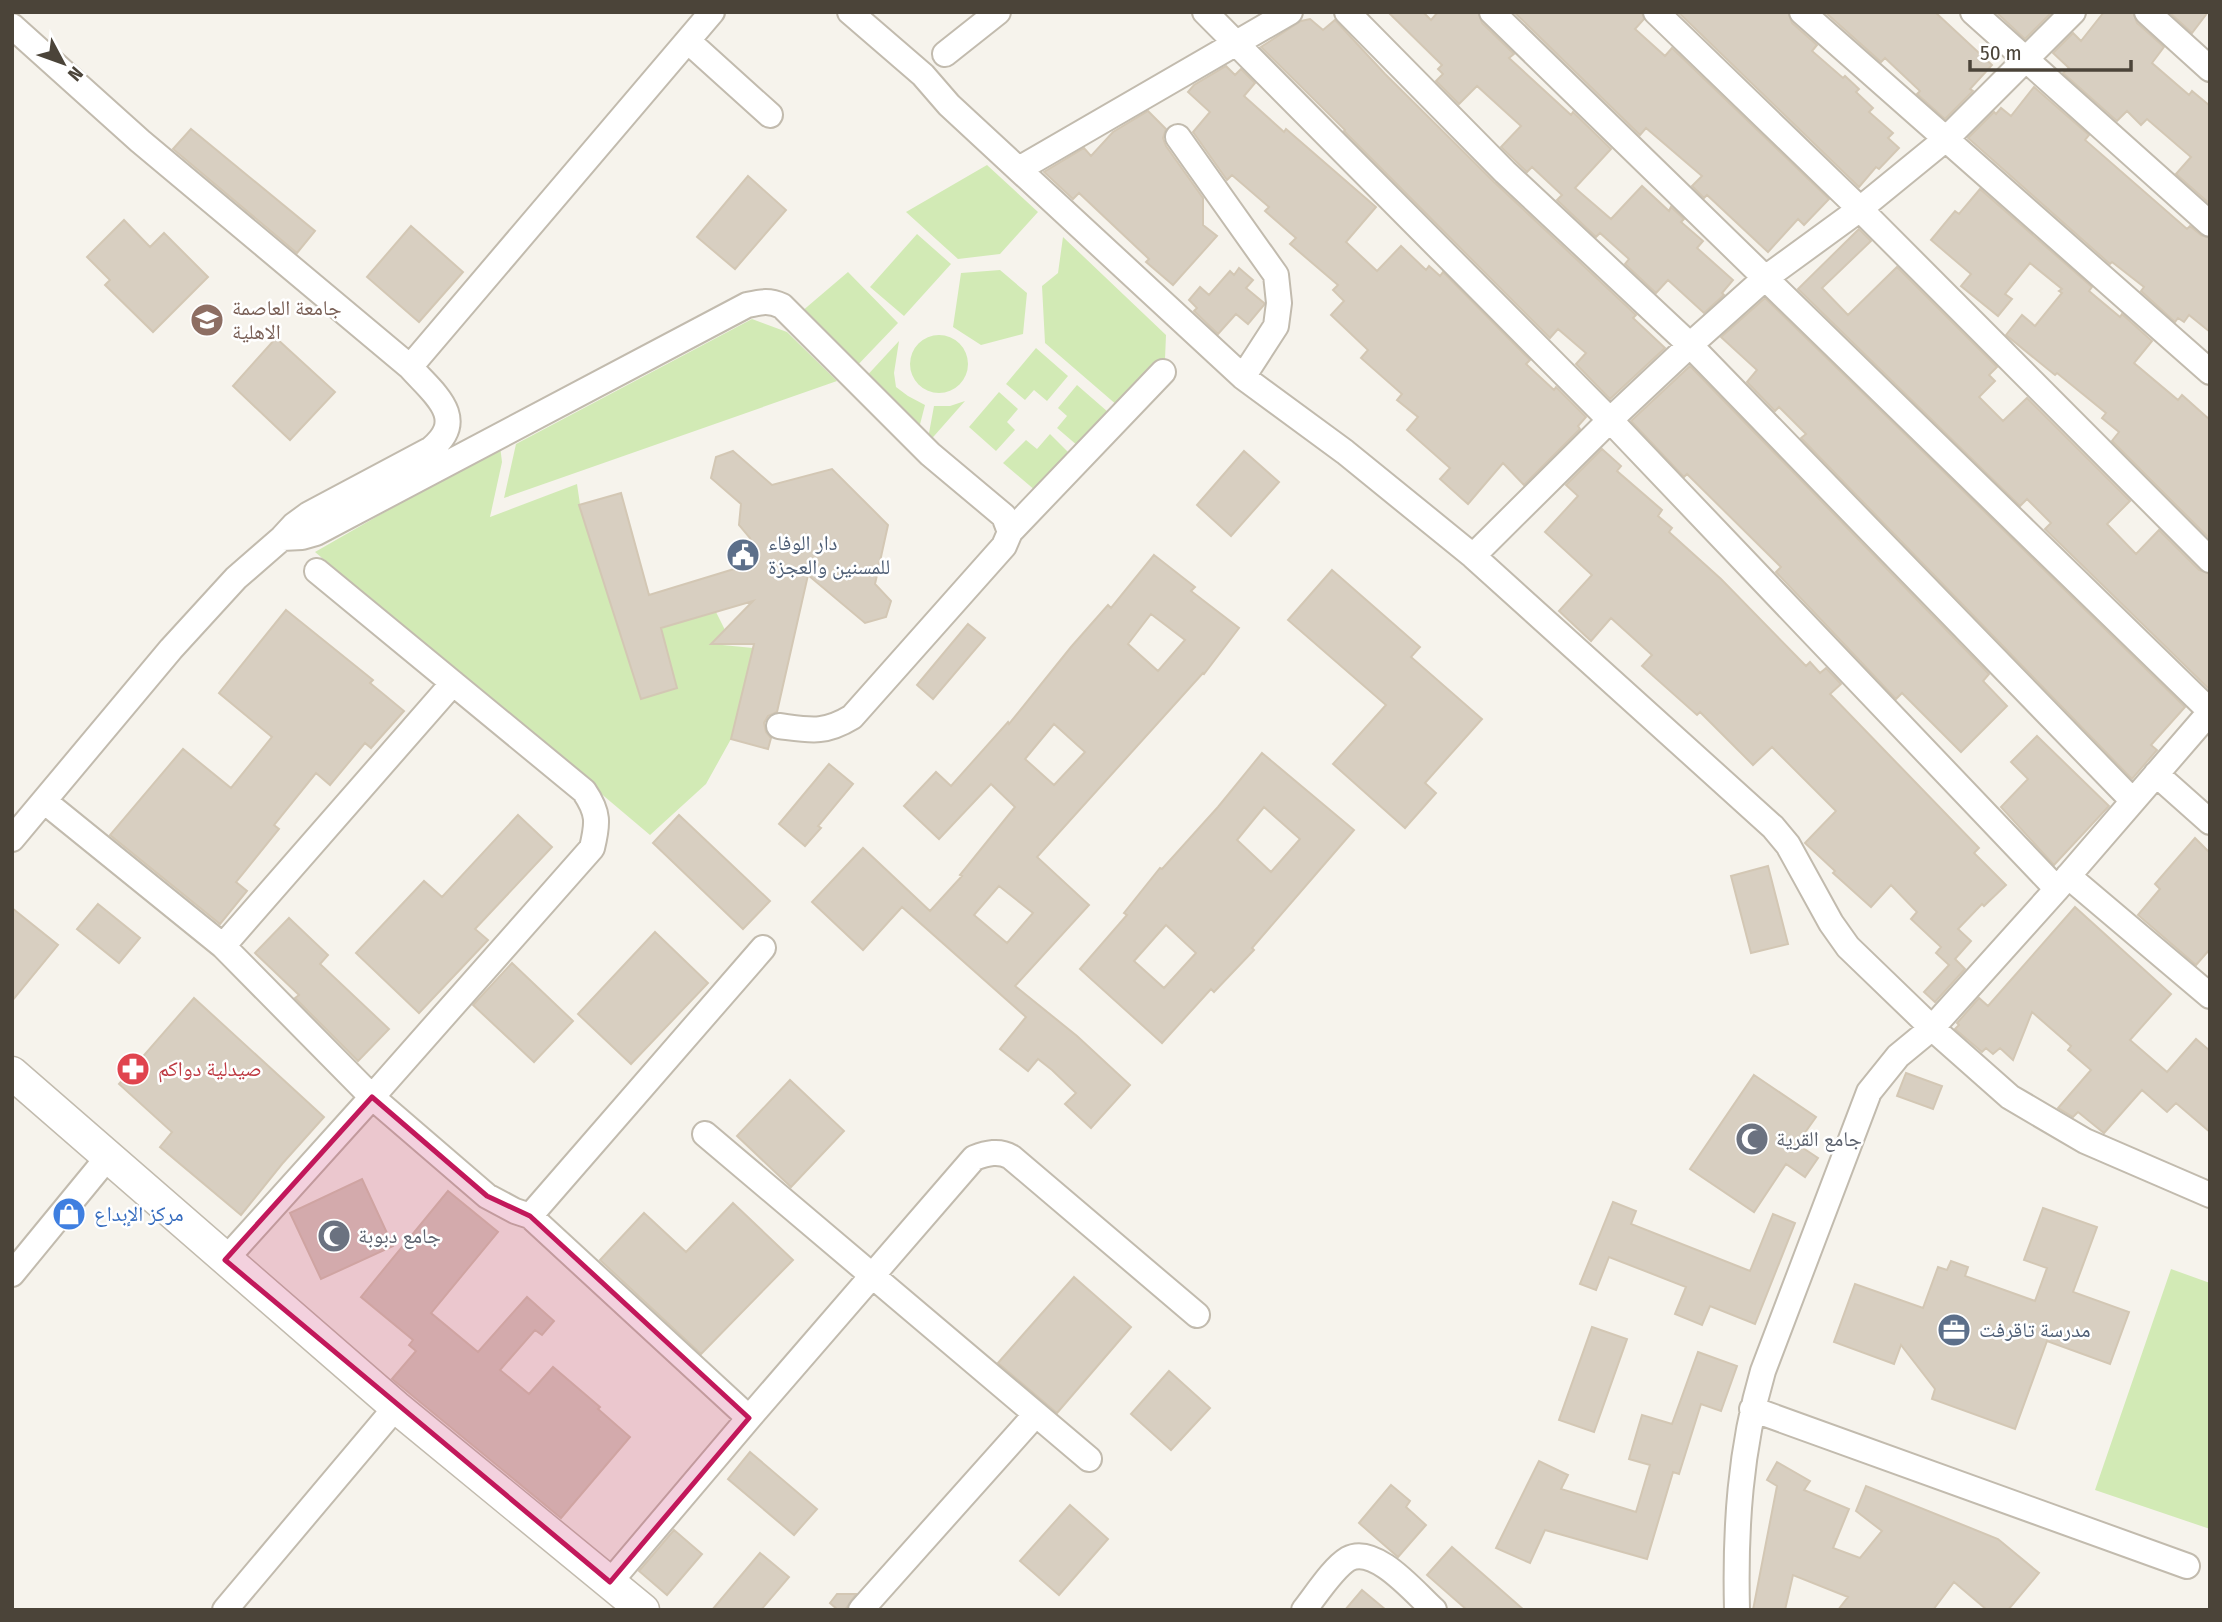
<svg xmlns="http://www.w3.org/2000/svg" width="2222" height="1622" font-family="'Fira Sans Condensed','Noto Naskh Arabic',sans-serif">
  <rect width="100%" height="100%" fill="#f6f3ec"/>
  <path fill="#d2eab5" d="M987,165L1038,212L1000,254L958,259L906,212Z
    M917,234L951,264L904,316L870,287Z
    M1063,237L1166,335L1165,359L1118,406L1045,343L1042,286L1058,273Z
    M1000,270L1027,293L1023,334L981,345L953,327L961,273Z
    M848,272L898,323L852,371L794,318Z
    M752,319L787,332L837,381L504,498L516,444Z
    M910 364a29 29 0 1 1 58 0a29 29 0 1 1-58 0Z
    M899,341L894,373L896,387L908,396L925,405L917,436L862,381Z
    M1036,348L1068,376L1047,401L1034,390L1025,400L1006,384Z
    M1077,385L1108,412L1078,446L1057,428L1067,416L1058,408Z
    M999,392L1018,409L1007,422L1015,430L996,451L969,427Z
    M965,401L927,444L934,406H950Z
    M1050,434L1068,452L1036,491L1003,463L1026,440L1037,449Z
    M500,446L502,462L490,517L577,484L581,511L641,698L677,687L661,628L716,612L725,630L712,644L753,648L731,739L706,784L650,835L315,552Z
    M2171,1269L2210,1283V1529L2095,1490Z"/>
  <path fill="#d8cfc1" stroke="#d3c7b4" stroke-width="2" fill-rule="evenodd" d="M1388,12H1423L1431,20L1438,12H1478L1482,23L1514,54L1509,58L1571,115L1573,112L1611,149L1575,188L1611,219L1642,186L1669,211L1671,207L1684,219L1681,222L1703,241L1697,248L1733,280L1722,293L1724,295L1704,313L1668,280L1656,293L1625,264L1629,259L1600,233L1596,237L1557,200L1562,195L1532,167L1527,172L1501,147L1521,126L1477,86L1459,104L1436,81L1443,74L1438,69L1442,65Z
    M1514,12H1642L1644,19L1635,29L1665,56L1672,48L1829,199L1804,225L1798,219L1768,252L1707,195L1704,198L1692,186L1702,176L1646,128L1640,135Z
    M1678,12H1788L1792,23L1817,45L1812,51L1843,78L1845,76L1859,89L1856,92L1873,108L1869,112L1893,133L1888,138L1899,148L1879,169L1876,167L1859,187Z
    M1825,12H1935L1992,65L1970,89L1973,91L1945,119L1917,94L1920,91L1885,58L1881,62Z
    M1996,12H2052L2025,39Z
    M2104,12H2133L2137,23L2164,47L2152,63L2189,95L2192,91L2210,106V204L2176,174L2191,157L2147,119L2141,125L2127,111L2117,121L2063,73L2069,68L2053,53L2073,33L2081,41Z
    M2169,12H2208L2192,33Z
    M1310,19L1323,30L1335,20L1385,74L1494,182L1636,315L1633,318L1665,348L1610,399L1576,364L1586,353L1558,329L1550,338L1344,131L1345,130L1261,47L1301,21Z
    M1226,66L1235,75L1241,69L1255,83L1244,96L1284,132L1286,129L1376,207L1346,242L1377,271L1401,246L1426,270L1429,266L1440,276L1443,272L1530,360L1526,364L1554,390L1556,387L1586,417L1578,426L1580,429L1524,485L1503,463L1468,504L1440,479L1450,468L1407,430L1418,417L1397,400L1402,394L1361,358L1368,350L1331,315L1344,301L1333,290L1338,285L1290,244L1296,238L1265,211L1269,207L1232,175L1227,180L1193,132L1210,112L1188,92L1194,85Z
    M2034,87L2089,135L2085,140L2187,229L2190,226L2201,235L2210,238V332L2189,315L2184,322L2178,318L2175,322L2141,291L2144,287L2112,262L2110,264L1968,138L1994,112L1996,114L2001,108L2011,116Z
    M1148,111L1166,129L1163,138L1166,146L1203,198V225L1217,236L1173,285L1146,262L1149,259L1079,193L1073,199L1044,172L1084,148L1091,156L1113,132Z
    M191,129L315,231L297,253L173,149Z
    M748,176L786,210L735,269L697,237Z
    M1980,189L2092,287L2089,291L2120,317L2122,314L2152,341L2134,363L2178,400L2182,395L2210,420V539L2112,441L2119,432L2102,418L2106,413L2057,373L2055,375L2006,335L2022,315L2035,326L2062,293L2059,291L2062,289L2030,263L2005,294L2012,299L1998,316L1961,286L1971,274L1931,240L1955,211L1959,214Z
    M124,220L150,247L164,233L208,277L153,332L105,285L110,280L87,257Z
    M411,226L463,272L419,322L367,277Z
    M1859,229L1871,241L1822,288L1848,315L1897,267L1997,367L1989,375L1995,381L1979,397L2003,421L2027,398L2130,501L2107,524L2136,554L2159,530L2199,570L2210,574V690L2045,529L2051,523L2027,499L2020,506L1798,289Z
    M1239,268L1253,280L1246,288L1264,303V305L1248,324L1236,314L1218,334L1194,311L1197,308L1189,300L1200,287L1209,295L1230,271L1234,275Z
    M1765,298L2185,707L2151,745L2157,750L2132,779L1801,438L1806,434L1779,407L1775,411L1747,382L1757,370L1721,337Z
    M276,338L335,392L290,440L233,386Z
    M1690,366L1989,674L1983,681L2007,706L1961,752L1902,693L1896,699L1776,572L1781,567L1687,474L1684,477L1631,421Z
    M1602,449L1621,466L1617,471L1662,510L1658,516L1672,528L1669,532L1721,579L1806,666L1810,662L1820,673L1826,668L1841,684L1830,694L1979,848L1974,853L2006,885L1984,906L1982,904L1958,929L1971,941L1955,959L1965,969L1935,1002L1924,992L1949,965L1936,953L1941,947L1911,919L1917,912L1891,885L1871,907L1833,873L1835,871L1805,843L1836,811L1772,747L1753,765L1700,712L1697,715L1642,666L1652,655L1611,618L1591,641L1559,611L1592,575L1545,532L1578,496L1566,485Z
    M733,451L772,485L832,469L888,525L875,584L891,601L886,617L865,623L808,575L777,712L768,716L764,723L766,732L771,738L768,749L731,739L754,644H711L753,601L661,628L677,688L641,699L579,505L621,493L649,595L757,562L750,538L739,525L741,504L711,478L716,457Z
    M1244,451L1279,482L1231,536L1197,505Z
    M1154,555L1195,587L1191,591L1239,628L1204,674L1203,673L1037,857L1089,905L1015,986L1077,1036L1130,1085L1091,1128L1065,1104L1076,1093L1052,1070L1038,1059L1028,1071L1000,1049L1026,1017L902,907L863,950L812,902L863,848L930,911L962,876L960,875L1015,807L991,784L939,839L904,806L936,772L951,786L1008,722L1009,724L1071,647L1108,605L1111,608ZM1151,614L1185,640L1158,671L1128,644ZM1054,724L1085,752L1054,785L1025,759ZM999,886L1033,913L1007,943L974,915Z
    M1332,570L1420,647L1411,657L1482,719L1425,783L1436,793L1405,828L1333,764L1386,705L1288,620Z
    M286,610L373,680L370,683L404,711L371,748L365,743L330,785L316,773L274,825L279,829L236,882L247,891L220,924L110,835L183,749L231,788L272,737L219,693Z
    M968,624L985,638L933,699L917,685Z
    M2037,736L2109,806L2054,865L2001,807L2028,779L2011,762Z
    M1262,753L1354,830L1252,948L1254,950L1214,992L1211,989L1162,1043L1080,969L1127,915L1124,913L1160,868L1162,869L1218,807ZM1264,807L1300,839L1271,872L1237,840ZM1166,925L1196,953L1164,988L1134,961Z
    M829,764L853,784L818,826L821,828L805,846L779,824Z
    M518,815L552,847L475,929L488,940L419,1013L356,953L424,881L442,897Z
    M679,815L770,901L743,929L653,843Z
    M2195,838L2210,853V949L2196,965L2138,915L2160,889L2155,884Z
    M1768,866L1788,944L1751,953L1731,876Z
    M98,904L140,938L119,963L77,929Z
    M2075,907L2171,994L2130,1040L2167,1072L2196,1039L2210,1051V1132L2176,1103L2167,1112L2142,1090L2104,1133L2078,1112L2073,1117L2058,1108L2091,1070L2068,1050L2071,1046L2032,1012L2013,1060L2000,1048L1993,1054L1986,1048L1982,1052L1955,1029L1959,1025L1957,1023L1979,998L1988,1006Z
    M12,908L58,945L12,1001Z
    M289,918L328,955L320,964L389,1029L358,1061L295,998L299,995L255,953Z
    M655,932L708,983L631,1064L578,1014Z
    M512,963L573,1021L534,1062L473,1005Z
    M194,998L324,1117L282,1164L241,1215L160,1147L172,1132L119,1084Z
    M1906,1073L1942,1086L1933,1109L1897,1096Z
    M1754,1075L1816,1117L1797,1144L1818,1158L1805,1177L1786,1164L1754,1212L1690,1169Z
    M790,1080L844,1131L791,1187L737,1136Z
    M362,1179L393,1246L321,1279L290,1213Z
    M448,1191L498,1232L431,1313L478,1352L527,1297L554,1321L542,1335L535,1330L500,1370L529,1394L553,1367L600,1407L598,1409L630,1437L561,1518L392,1379L416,1351L409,1345L413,1340L361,1297Z
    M1613,1202L1636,1211L1631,1224L1750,1271L1773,1214L1795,1223L1755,1324L1710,1306L1702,1325L1675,1314L1686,1287L1609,1257L1596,1290L1580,1284Z
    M733,1203L793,1260L701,1354L600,1260L644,1213L686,1252Z
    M2043,1208L2097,1227L2073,1292L2129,1312L2110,1364L2047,1341L2015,1429L1932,1399L1935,1389L1901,1345L1894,1364L1834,1342L1855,1284L1923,1308L1938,1267L1947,1270L1951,1261L1968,1267L1965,1276L2035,1301L2047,1268L2024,1260Z
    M1074,1277L1131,1327L1057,1413L998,1363Z
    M1592,1327L1627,1339L1594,1432L1559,1420Z
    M1698,1352L1737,1366L1721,1411L1701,1404L1679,1474L1673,1472L1647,1559L1545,1530L1530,1563L1496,1548L1539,1461L1568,1475L1561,1489L1636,1512L1650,1465L1629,1459L1642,1415L1672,1424Z
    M1169,1371L1210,1408L1171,1450L1131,1414Z
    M750,1452L817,1509L794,1535L728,1479Z
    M1777,1462L1810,1481L1804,1490L1849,1509L1833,1548L1860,1558L1882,1531L1856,1511L1866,1486L1998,1539L2039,1573L2008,1610H1987L1954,1582L1933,1610H1838L1848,1597L1793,1575L1785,1610H1753L1777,1486L1767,1480Z
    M1391,1485L1410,1501L1406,1507L1426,1525L1398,1557L1359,1523Z
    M1070,1505L1108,1539L1059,1595L1020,1561Z
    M674,1530L702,1554L667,1595L639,1571Z
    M1452,1547L1524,1610H1467L1427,1575Z
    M760,1553L789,1577L761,1610H712Z
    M1362,1590L1386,1610H1345Z
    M837,1594H856L845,1610H838L830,1603Z"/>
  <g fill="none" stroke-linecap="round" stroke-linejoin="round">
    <defs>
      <path id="minor" d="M850,12L923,75L949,105L1243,377L1345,452L1473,556L1773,827L1788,845L1831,923L1848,947L1932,1028L2010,1097L2085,1141L2210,1195
        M1205,12L1610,420L2057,889
        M1347,12L1505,172L1690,345L2133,801
        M1492,12L2210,711
        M1656,12L1860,209L2210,560
        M1802,12L2210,372
        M1973,12L2210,224
        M2147,12L2210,69
        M12,26L140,141L410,367C433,393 469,418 431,449L309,514L294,525L282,538L236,578L171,649L12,839
        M688,41L770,115
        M945,54L998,12
        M1178,137L1276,275L1279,303L1276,326L1243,377
        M1019,169L1290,12
        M410,367L712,12
        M1010,532L1163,372
        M282,538L302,537L316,533L747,305C761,302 769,300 782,306L930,454L1004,516L1010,532L1004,546L852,717C824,734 810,730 779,726
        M1473,556L1610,420L1690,345L1764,279L1860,209L1947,138L2073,12
        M317,571L584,791C599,813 598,823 592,848L372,1097L487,1196L515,1211L530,1216L763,948
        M2156,774L2210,822
        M44,801L223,946L372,1097L225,1260
        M2068,876L2210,996
        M223,946L453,683
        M705,1134L1089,1459
        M530,1216L749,1418
        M12,1274L108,1157
        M1752,1409L2187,1566
        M610,1582L749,1418L974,1158C987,1153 999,1150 1011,1157L1197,1315
        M225,1610L396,1407
        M861,1610L1036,1414
        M1304,1610C1316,1595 1333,1568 1348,1559C1375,1544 1415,1593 1434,1610
        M1737,1610C1735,1528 1740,1449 1763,1371L1869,1092L1898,1056L1932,1028L2057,889L2210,712"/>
      <path id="tertiary" d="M12,1073L396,1407L643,1610"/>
    </defs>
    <use href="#minor" stroke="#c2bbae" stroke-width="28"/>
    <use href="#tertiary" stroke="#c2bbae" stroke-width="35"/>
    <use href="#minor" stroke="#fff" stroke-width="24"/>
    <use href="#tertiary" stroke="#fff" stroke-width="32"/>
  </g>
  <path fill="#c2185b" fill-opacity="0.2" stroke="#c2185b" stroke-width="5" stroke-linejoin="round" d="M372,1097L487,1196L530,1216L749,1418L610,1582L225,1260Z"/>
  <defs>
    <symbol id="university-disc" viewBox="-11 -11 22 22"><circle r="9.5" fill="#8d6e63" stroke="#fff"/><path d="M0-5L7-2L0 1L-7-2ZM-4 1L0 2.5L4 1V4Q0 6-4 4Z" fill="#fff"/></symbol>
    <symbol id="civic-disc" viewBox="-11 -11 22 22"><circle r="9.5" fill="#5c6f8a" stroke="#fff"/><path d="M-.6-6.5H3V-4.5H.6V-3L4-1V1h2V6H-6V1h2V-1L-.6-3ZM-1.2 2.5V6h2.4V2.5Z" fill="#fff"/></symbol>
    <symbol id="pharmacy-disc" viewBox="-11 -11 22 22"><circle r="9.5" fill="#e0444e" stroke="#fff"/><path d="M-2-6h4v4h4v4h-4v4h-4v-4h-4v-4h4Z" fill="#fff"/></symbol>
    <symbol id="mosque-disc" viewBox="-11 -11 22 22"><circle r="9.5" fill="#6b7280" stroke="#fff"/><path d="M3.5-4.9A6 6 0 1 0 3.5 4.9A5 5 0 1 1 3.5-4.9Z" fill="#fff"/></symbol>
    <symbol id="shop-disc" viewBox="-11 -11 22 22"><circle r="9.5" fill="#3f7fe0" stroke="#fff"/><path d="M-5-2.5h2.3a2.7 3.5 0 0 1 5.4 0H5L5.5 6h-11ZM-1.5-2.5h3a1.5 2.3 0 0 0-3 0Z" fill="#fff"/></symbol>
    <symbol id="office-disc" viewBox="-11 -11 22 22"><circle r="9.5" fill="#5c6f8a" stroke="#fff"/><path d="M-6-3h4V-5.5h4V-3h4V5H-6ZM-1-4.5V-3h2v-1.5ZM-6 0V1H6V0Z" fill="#fff"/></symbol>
  </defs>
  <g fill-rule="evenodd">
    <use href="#university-disc" x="188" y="301" width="38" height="38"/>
    <use href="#civic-disc" x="724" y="536" width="38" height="38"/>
    <use href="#pharmacy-disc" x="114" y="1050" width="38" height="38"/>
    <use href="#mosque-disc" x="1733" y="1120" width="38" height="38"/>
    <use href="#shop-disc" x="50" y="1195" width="38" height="38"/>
    <use href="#mosque-disc" x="315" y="1217" width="38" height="38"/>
    <use href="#office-disc" x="1935" y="1311" width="38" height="38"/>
  </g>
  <g text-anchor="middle" stroke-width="5" stroke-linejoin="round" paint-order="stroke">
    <g font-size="21" fill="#785e54" stroke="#fff" text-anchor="start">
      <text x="232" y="315">جامعة العاصمة<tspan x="232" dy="24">الاهلية</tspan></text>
    </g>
    <g font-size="21" fill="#4e5e75" stroke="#fff" text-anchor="start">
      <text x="768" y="550">دار الوفاء<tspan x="768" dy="24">للمسنين والعجزة</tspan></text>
      <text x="1979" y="1337">مدرسة تاقرفت</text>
    </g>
    <g font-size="21" fill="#be3a42" stroke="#fff" text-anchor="start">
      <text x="158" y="1076">صيدلية دواكم</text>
    </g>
    <g font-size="21" fill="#5b616d" stroke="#fff" text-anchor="start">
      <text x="1776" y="1146">جامع القرية</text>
      <text x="358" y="1243">جامع دبوبة</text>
    </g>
    <g font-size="21" fill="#366cbe" stroke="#fff" text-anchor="start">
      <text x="94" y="1221">مركز الإبداع</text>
    </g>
  </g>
  <rect width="2222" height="1622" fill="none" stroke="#4b4439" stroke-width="28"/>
  <g transform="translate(63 63) rotate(131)" stroke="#ffffff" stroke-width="5" paint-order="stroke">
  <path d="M0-5L12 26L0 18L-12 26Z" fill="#4b4439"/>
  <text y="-10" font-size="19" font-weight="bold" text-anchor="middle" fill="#4b4439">N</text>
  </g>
  <path d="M1970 60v10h161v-10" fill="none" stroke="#4b4439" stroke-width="3.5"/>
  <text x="1980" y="60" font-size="21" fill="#4b4439" stroke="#ffffff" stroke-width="5" paint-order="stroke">50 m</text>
</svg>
